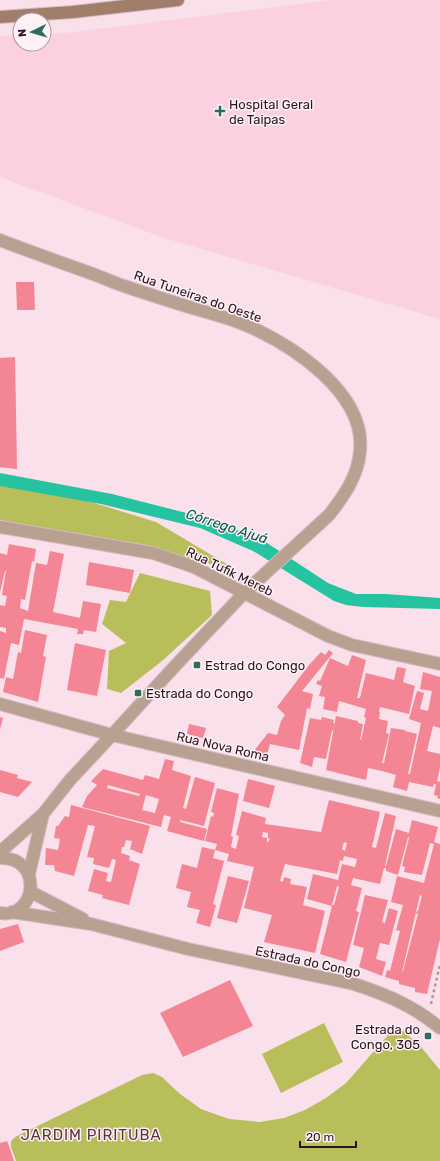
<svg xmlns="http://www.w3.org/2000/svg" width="440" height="1161" font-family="Rubik,sans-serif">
  <rect width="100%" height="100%" fill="#fae0ea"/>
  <path fill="#fbd0e1" d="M331,0H440V319L164,238L0,177V36L20,35V44H44V34L65,33Z"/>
  <path fill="#b7be5a" d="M0,474L156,522L235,569L0,520Z
    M140,573L210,591L212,615L162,661L121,693L107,689L109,651L126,643L102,624L110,600L126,602Z
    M324,1023L343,1062L281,1093L262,1054Z
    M397,1025L421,1047L440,1070V1161H16L11,1147V1141L15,1137L142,1075L153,1073L162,1077L180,1094L201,1109L229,1119L260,1122L284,1118L305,1110L326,1098L346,1083Z"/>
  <path fill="#25c39f" d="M0,473L112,494L210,519L264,541L328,583L356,594H386L440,598V609L363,607L346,605L334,601L253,551L200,528L101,504L0,486Z"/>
  <path fill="#f38594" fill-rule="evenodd" d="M16,282H34L35,310H17Z
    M15,357L17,467V469L0,467V358Z
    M9,544L36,549L34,562L32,561L25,600L21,599L20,608L28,611L36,563L47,565L50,551L64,554L53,612L80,618L83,601L101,604L96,632L84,630L83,634H77L78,629L24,619L19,645L11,643L4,679L0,678V631L6,633V628L0,627V605L5,606L7,596L2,595L6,571H5L0,592V553L7,555Z
    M89,562L134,570L130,593L86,585Z
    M25,630L47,635L43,656L46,657L38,702L3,692L6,677L13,679L18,652L21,653Z
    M75,643L106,650L97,696L67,690Z
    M329,650L333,653L302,691L313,694L310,709L307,708L299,750L270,744L267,755L253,752L268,733L277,735L281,721L285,715L277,707L309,665L321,652L325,655Z
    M352,655L366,660L357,698H360L366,673L394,680L397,667L403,668L406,669L403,682L415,686L409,714L380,707L379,712H380L379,719L388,721L386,733L389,734L382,763H384L391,728L405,730V731L417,734L408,774H410L421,723L409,719L417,691L424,693L420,709L428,711L432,691L420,689L423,672L440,677V728L433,726L427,751L440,754V767L437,781L440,782V799L437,798L438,796L434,795L436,784H434L433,787L409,782L407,791L393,787L396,775L382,771L368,768L366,780L326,770L336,716L358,721V723L363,724L360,740H361L366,718L364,717L366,709L339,701L337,712L323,709L325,697L319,696L322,686L316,684L318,680L320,681L330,658L348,666Z
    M0,717L3,718L0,729Z
    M322,717L334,720L333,723H335L333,731L332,730L326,759L314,757L312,767L300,763L310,718L321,720Z
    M189,724L206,728L203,738L187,734Z
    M165,759L174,761L172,770L191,776L183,808L186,809L195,777L215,783L204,826L180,820V822L207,829L204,841L167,831L171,817L164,815L161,827L82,807L87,796L97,785L91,781L103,769L143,780L145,775L159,779ZM108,785L140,794L139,796L107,788ZM146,795L159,799L155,813L142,810Z
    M0,770L18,775L17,778L32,782L18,797L0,792Z
    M248,779L275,786L269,808L243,801Z
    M217,788L239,794L231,836L233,837L231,847L236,849L239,836L236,835L242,811L266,818L265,824L321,832L329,800L380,812L372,847L376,848L385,813L396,816L385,866H386L396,829L409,833L412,820L438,827L434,842L440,844V939L427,994L415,992V988L399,984V981L385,977L387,970L390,971L400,931L396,930L403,905L391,902L397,876L424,883L434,844L430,843L422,875L404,872L405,867L402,866L409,838L408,837L398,875L386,871V868H384L380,884L353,878L351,885L362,888L356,911L359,912L346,962L320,954L332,906L307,899L313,874L338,880L342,864L355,867L357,859L344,856L343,861L340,860L337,874L285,864L280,881L283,882L284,877L291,879L290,884L307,887L303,905L325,911L315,953L264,942L272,915L244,908L254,867L227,861L229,854L215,850L217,844L205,841L211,816L213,817L214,813L211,812ZM263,832L268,833V838L270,839L267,843V838L262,837ZM344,842L347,843L345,851L342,849ZM337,886L339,887L334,905H332ZM420,895L422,896L418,911H417L416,914H418L403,971L402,972Z
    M71,805L150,826L142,854L130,849L132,841L126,840L124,847H122L121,853L130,856L129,860L140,864L129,905L102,898L103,895L88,891L94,869L108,873L106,881L111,882L116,860L112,859L109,868L93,864L94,858L87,857L95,826L88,825L74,876L55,871L54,865H45L46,848L58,850L60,839L54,838L56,826H58L65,816L69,817Z
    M202,847L215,850L213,858L224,861L213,904L216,905L210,927L196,923L200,910L187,907L191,892L176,888L182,864L197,868Z
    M228,876L249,881L237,923L217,918Z
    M365,895L388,900L382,922L385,923L389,908L398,911L389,945L380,943L376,959L386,962L382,976L359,967L364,948L353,945Z
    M18,924L24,942L0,951V929Z
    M230,980L253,1026L183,1057L160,1013Z
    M7,1141L9,1146L14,1161H0V1143Z"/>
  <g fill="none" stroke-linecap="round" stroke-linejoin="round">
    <defs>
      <path id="street" d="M0,240C31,252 62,263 93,274C104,278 114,283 124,286C148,294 172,302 196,309C213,314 232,319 248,326C293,346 366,393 360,451C358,476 344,496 329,515L245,592L175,666L112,735L70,780L43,814L0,852
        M0,527L153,553L194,567L328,636L352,645L440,664
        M0,704L112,735L440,811
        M0,858C44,857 37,919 0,913
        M29,874L43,814
        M31,892L83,919
        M12,912L91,924L188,949L354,984C385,994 414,1006 440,1028"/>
      <path id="secondary" d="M0,17L73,12L178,0"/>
    </defs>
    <use href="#street" stroke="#d5bbc5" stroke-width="14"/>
    <use href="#secondary" stroke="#d5bbc5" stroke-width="14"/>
    <path stroke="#af97a1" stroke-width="2.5" stroke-dasharray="3 3" stroke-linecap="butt" d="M431,1004L440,964"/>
    <use href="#street" stroke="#b9a192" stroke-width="12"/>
    <use href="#secondary" stroke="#a07e69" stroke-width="12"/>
  </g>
  <g fill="#2c6d5b" stroke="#fef1f6" stroke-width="1.5">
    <path d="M218 105h4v4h4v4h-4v4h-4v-4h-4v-4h4z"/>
    <rect x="193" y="661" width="8" height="8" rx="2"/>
    <rect x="134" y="689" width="8" height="8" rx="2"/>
    <rect x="424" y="1032" width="8" height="8" rx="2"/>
  </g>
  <g text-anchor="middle" stroke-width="3" stroke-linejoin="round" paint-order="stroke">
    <g font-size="13" fill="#2b151f" stroke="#fef1f6" text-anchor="start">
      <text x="229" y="109">Hospital Geral<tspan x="229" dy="15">de Taipas</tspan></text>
      <text x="205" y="670">Estrad do Congo</text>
      <text x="146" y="698">Estrada do Congo</text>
      <text x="420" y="1034" text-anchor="end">Estrada do<tspan x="420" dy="15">Congo, 305</tspan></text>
    </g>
    <g font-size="13" fill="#2b151f" stroke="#fef1f6">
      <text transform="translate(198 296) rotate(19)" y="5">Rua Tuneiras do Oeste</text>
      <text transform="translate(230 571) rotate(26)" y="5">Rua Tufik Mereb</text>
      <text transform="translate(223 746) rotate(13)" y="5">Rua Nova Roma</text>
      <text transform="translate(308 961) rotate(12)" y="5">Estrada do Congo</text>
    </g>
    <g font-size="14" font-style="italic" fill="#055a48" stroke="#fef1f6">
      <text transform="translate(227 526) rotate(18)" y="5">Córrego Ajuá</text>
    </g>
    <g font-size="15" letter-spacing="1" fill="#602f46" stroke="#fef1f6">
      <text x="91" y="1140">JARDIM PIRITUBA</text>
    </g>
  </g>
  <g transform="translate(32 32) rotate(265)"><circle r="19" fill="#fef1f6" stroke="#aa99a0"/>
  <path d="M0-3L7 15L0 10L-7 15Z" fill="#2c6d5b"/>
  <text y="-6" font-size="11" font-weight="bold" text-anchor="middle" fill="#2b151f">N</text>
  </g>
  <path d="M300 1141v6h56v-6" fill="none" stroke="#2b151f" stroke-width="2"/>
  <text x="306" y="1141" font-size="12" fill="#2b151f" stroke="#fef1f6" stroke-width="3" paint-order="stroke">20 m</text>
</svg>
